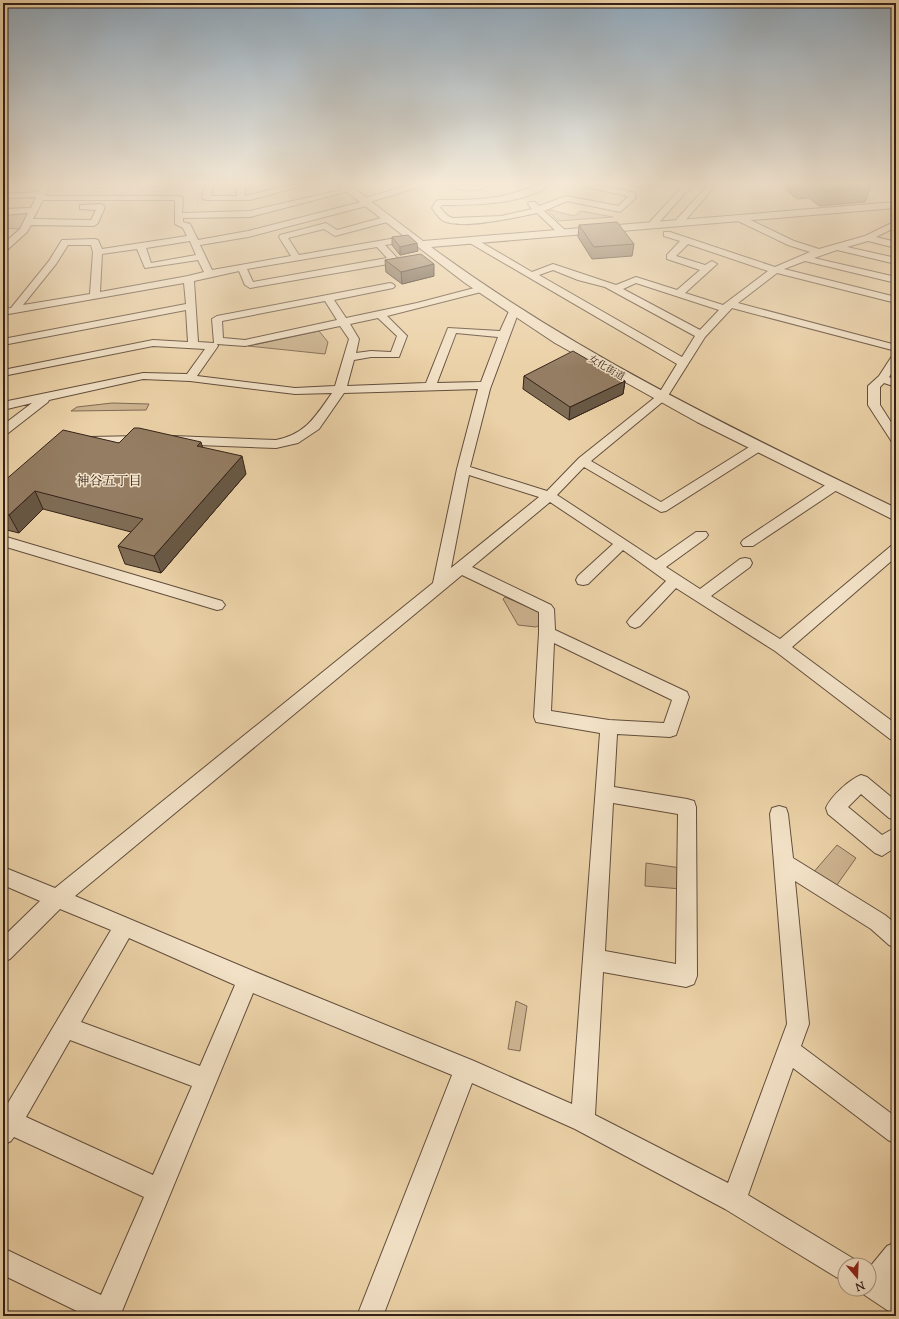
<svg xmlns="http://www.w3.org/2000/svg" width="899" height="1319" font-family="'Sorts Mill Goudy','Noto Serif JP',serif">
  <rect width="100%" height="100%" fill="#ebd1a7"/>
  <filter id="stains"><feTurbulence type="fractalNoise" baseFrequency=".005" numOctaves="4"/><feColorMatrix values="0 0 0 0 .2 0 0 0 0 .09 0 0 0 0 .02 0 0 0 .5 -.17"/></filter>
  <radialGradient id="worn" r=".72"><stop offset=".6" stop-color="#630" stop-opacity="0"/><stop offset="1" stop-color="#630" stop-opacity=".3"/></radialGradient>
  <path fill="#ccb38f" stroke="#806a54" d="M31,210L22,229L3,228V212Z
    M551,210L574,216L581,211L613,217L558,221L548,211Z
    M319,331L328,342L325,354L248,346Z
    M112,403L149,404L146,410L71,411L77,407Z
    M505,597L540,612V625L536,627L518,625L503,599Z
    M837,845L856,858L834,889L812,874Z
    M646,863L681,868V889L645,886Z
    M516,1001L527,1006L520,1051L508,1049Z"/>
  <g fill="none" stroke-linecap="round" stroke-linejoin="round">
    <defs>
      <path id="minor" d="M43,183H51L45,196H179L183,198L182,213L250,211L349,188L353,190L250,217L183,218V222L190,224L198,240L248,231L361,202V199L418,183H432L370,202V205L248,237L200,245L212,270L291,256L279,237L280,235L326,223L337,230L388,216L392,219L391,221L335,236L324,229L288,238L299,255L413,235L417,238L413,241L385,245L399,260L394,263L250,288L245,285L239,271L194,281L198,342L214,343L212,319L217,316L390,283L393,284L395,286L393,288L334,300L346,318L417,303L482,286L485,287L487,289L485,291L387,316L407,336L399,357H371L354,360L347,386L426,383L448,328L500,331L510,309H518L519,311L490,389L470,467L547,491L579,458L658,395L677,364L468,242V238H474L532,272L553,264L616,285L636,277L677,290L700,270L667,259V255L680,241L664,236V232H670L775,267L810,252L788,245L736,220V216H742L794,241L819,249L865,236L896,221V227L876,237L896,242V248L868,241L847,247L896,258V264L837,250L814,258L896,277V283L805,261L784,269L896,297V303L777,273L738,303L896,345V351L732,308L705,337L666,399L591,461L661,502L754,444H762L764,447L762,450L666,511L661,512L584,467L557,495L656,560L696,532H706L708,535L706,538L666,567L700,589L740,559L745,558L750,559L752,563L750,567L711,596L780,639L891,546L896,544V557L792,647L896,724V741L890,739L775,651L676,588L640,626L635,628L630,626L627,622L630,618L666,581L623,550L588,584L583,585L578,584L576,580L578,576L613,544L550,502L472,567L551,605L554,609L555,630L687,692L689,697L676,735L670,737L617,734L614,787L687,799L694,801L696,807L697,976L694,984L686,987L603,972L595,1115L728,1183L787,1024L770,814L772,808L779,806L786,808L788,814L793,858L885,915L896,924V948L889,945L871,929L795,881L809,1024L801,1046L896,1117V1144L888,1140L793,1068L748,1195L854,1259L857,1265H845V1281L836,1277L725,1209L575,1129L472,1083L383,1316H357L452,1075L253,993L120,1316H87L3,1275V1248L101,1295L144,1197L14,1137L11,1141L3,1145V1107L5,1108L111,930L60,909L10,959L3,962V937L40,901L3,885V867L55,888L433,583L457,469L478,389L344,393L319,429L298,443L276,448L173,444L167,440L173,436L276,440C306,434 315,417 332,393L295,394L190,381L143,379L49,400L48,402L7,434L3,435V425L32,403L3,410V402L143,373L187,374L205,349L153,346L3,376V370L153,340L188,342L186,310L3,345V339L186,304L184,283L3,315V309L11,308L49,261L62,240L95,239L98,240L102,249L187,236L183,228L175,224V200H43L33,219L91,220L96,210L80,209V205L101,204L105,207L98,223L94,226L31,225L27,232L6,251L3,252V244L20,229L28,213L3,215V209L31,208L36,197L3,198V194L39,192ZM190,241L196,255L151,263L146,248ZM688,244L768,271L723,305L685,293L717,264L712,261L705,265L676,256ZM68,245H91L93,252L90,294L23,305L56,264ZM377,247L387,258L253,282L247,269ZM137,249L145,268L198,260L204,272L188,276L100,292L102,254ZM553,270L578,280L605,287L695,336L682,357L539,275ZM636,283L719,310L700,330L623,289ZM325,301L337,320L245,340L223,338L222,321ZM378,318L397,336L391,352L371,351L356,353L359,339L350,324ZM340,326L349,339L335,386L295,388L197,376L218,346L217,344L245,346ZM456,333L498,337L481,382L437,383ZM469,475L539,497L451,568ZM462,575L539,612V633L534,717L536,722L600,733L572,1104L474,1061L253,971L75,896ZM554,643L672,700L664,723L609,720L551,711ZM613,803L678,814L676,964L605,951ZM129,938L235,985L200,1066L81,1022ZM70,1040L192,1086L153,1175L26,1117Z
        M95,183H103L101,188H98L94,186Z
        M172,183C167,187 154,188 149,184Z
        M205,183H213L211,196H237V183H245V196L292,185L291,183H299L301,186L250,200H206L202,198Z
        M446,183L470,186L493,183C481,193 458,193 446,183Z
        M541,183H552C527,205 473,205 442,205L440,208L448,216L453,218L501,216L532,209L528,204L529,202H535L539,206L566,196L618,206L628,197L627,196L568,183H587L631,192H634L636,198L620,212L567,201L544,211L565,230V234H559L537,213C518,217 458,231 442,220C438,217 435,212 432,208L436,201L439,200C478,200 504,200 541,183Z
        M657,183L684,185L694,183L655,227L652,228L648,225L649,223L680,189Z
        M710,183H718L682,224H676V220Z
        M896,355V367L889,377L896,380V387L884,383L880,387V405L896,430V443L892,442L868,405V386L879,376L892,356Z
        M142,436L148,440L146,443L89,445L83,441L89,437Z
        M835,481L840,482L842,485L840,488L753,546H743L741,543L743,540L830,482Z
        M3,536L222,601L225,605L222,609L217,610L3,546Z
        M861,775L867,777L896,801V820L889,818L861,794L848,807L882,835L896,827V847L882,856L875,853L828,814L826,808C831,796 849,780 861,775Z
        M896,1242V1276L891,1282L896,1285V1314L887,1310L860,1292L858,1289H869V1268L887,1246Z"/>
      <path id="tertiary" d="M335,183H347L423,241L896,202V208L431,247C575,353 735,430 896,508V521L697,422L555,343L465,283Z"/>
    </defs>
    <use href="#minor" stroke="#624e3c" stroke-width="2"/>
    <use href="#tertiary" stroke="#624e3c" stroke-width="2"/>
    <use href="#minor" fill="#f2e1c6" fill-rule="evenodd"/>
    <use href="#tertiary" fill="#f2e1c6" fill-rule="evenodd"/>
  </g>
  <path fill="#7f6c55" stroke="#352219" d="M788,183H867V184L871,187L865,202L819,206L809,198L797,199L786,190Z
    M579,225L634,244L632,256L592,259L578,237Z
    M392,237L418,251L400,255L392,245Z
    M385,260L434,276L402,284L386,272Z
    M524,376L625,381L623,394L569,420L523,389Z
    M119,443L202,447L246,474L161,573L125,564L118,546L131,532L43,509L19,533L3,529V482Z"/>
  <path fill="#685845" stroke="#352219" d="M417,243L418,251L400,255V247Z
    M434,264V276L402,284L401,272Z
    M625,381L623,394L569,420L570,407Z
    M201,442L206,460L197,446Z
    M242,456L246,474L161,573L154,556Z
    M35,491L43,509L19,533L9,515Z"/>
  <path fill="#947d63" stroke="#352219" d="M814,183H865L871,187L824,191Z
    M617,222L634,244L594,247L579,225Z
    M408,235L417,243L400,247L392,237Z
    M421,254L434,264L401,272L385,260Z
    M573,351L625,381L570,407L524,376Z
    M134,428H139L201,442L197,446L242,456L154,556L118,546L143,519L35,491L9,515L3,513V482L63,430L119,443Z"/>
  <linearGradient id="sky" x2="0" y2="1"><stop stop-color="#90a8bb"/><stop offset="0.5" stop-color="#f6ead7"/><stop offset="1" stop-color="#f6ead7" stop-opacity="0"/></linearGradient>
  <rect width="899" height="368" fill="url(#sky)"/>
  <g text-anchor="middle" stroke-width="3" stroke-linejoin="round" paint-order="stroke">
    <g font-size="10" fill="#352219" stroke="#f2e1c6">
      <text transform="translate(607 367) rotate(30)" y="4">女化街道</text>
    </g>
    <g font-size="13" fill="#352219" stroke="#f2e1c6">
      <text x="109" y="485">神谷五丁目</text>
    </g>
  </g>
  <rect width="899" height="1319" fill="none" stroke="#ebd1a7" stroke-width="16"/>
  <rect x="4" y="4" width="891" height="1311" fill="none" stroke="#352219" stroke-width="2"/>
  <rect x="8" y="8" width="883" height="1303" fill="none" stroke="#352219"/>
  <g transform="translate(857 1277) rotate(161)"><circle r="19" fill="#f2e1c6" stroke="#a69581"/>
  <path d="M0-3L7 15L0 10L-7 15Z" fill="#8f2418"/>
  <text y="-6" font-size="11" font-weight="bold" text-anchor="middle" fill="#352219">N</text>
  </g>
  <rect width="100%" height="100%" filter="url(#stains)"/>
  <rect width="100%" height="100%" fill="url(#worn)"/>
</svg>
